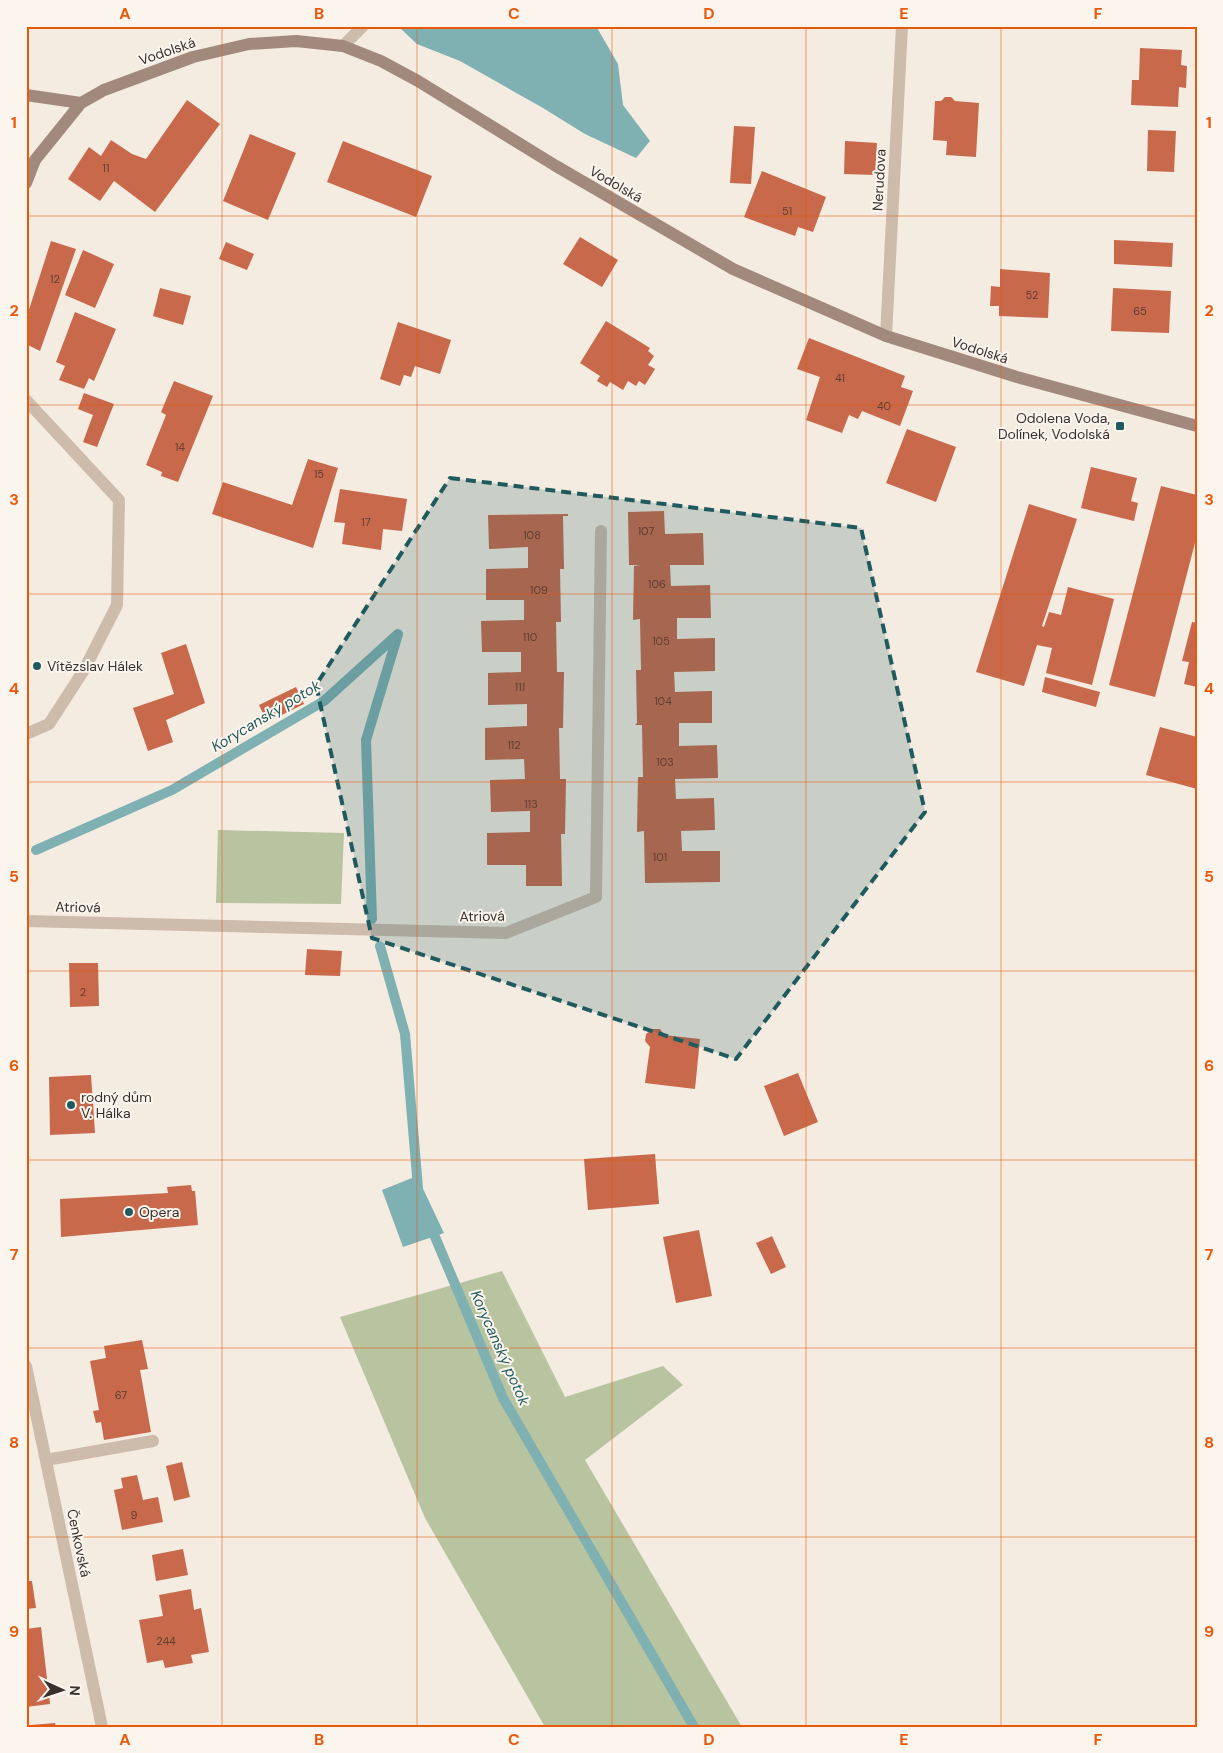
<svg xmlns="http://www.w3.org/2000/svg" width="1223" height="1753" font-family="'DM Sans',sans-serif">
  <rect width="100%" height="100%" fill="#f4ebe1"/>
  <path fill="#b8c4a0" d="M218,830L344,833L341,904L216,903Z
    M502,1271L565,1397L663,1366L683,1385L585,1460L742,1727H545L425,1518L340,1317Z"/>
  <path fill="#7fb0b2" d="M596,26L618,64L623,105L650,141L636,158L585,134L543,108L460,61L417,44L399,27Z
    M417,1176L444,1233L403,1247L382,1190Z"/>
  <g fill="none" stroke-linecap="round" stroke-linejoin="round">
    <path stroke="#7fb0b2" stroke-width="10" d="M36,850L172,790L324,701L398,634L366,740L372,919
      M380,946L405,1034L418,1188
      M430,1225L503,1398L694,1727"/>
  </g>
  <path fill="#c8694b" d="M1140,48L1182,50L1181,65L1187,66L1186,88L1179,87L1178,107L1131,105L1132,80H1139Z
    M945,97H951L955,101L979,103L976,157L946,155L947,141L933,140L935,101H941Z
    M187,100L220,124L155,212L114,181L100,201L68,179L89,147L101,156L111,140L132,154L146,159Z
    M734,126L755,127L751,184L730,183Z
    M1148,130L1176,131L1174,172L1147,171Z
    M250,134L296,153L268,220L223,201Z
    M343,141L432,176L416,217L327,182Z
    M845,141L877,143L875,175L844,174Z
    M762,171L826,197L813,232L798,227L795,236L744,217Z
    M580,237L618,260L602,287L563,264Z
    M1114,240L1173,243L1172,267L1114,264Z
    M51,241L76,249L40,351L26,344V319Z
    M226,242L254,254L247,270L219,259Z
    M83,250L114,264L95,308L65,295Z
    M1000,269L1050,273L1048,318L999,316V306H990L991,286L1000,287Z
    M160,288L191,296L183,325L153,316Z
    M1113,288L1171,291L1169,333L1111,331Z
    M75,312L116,329L94,381L89,378L84,389L59,380L65,366L56,362Z
    M606,321L650,348L648,351L654,356L648,365L655,369L645,385L639,381L636,386L628,381L623,390L610,382L607,387L597,381L600,376L580,363Z
    M398,322L451,340L440,374L415,366L411,377L404,375L400,386L380,379Z
    M809,338L905,376L901,387L913,391L900,426L862,411L858,419L849,415L842,433L806,420L820,377L797,369Z
    M174,381L213,396L178,482L161,476L162,472L146,465L166,415L161,412Z
    M84,393L114,404L97,447L83,442L93,415L78,409Z
    M907,429L956,447L936,502L886,483Z
    M308,459L338,468L313,548L212,514L223,482L292,505Z
    M1091,467L1137,478L1131,501L1138,503L1134,521L1081,508Z
    M1161,486L1197,495V535L1155,697L1109,685Z
    M340,489L407,499L402,531L383,529L381,550L342,544L345,523L334,522Z
    M1029,504L1077,519L1042,626L1044,627L1049,612L1061,615L1068,587L1114,599L1092,685L1046,673L1052,648L1037,645L1024,686L976,672Z
    M664,511L665,534L703,533L704,565H670L671,586L710,585L711,618H677V639L715,638V671L674,672L675,692L712,691V723H679V746L717,745L718,778L675,779L676,799L714,798L715,830L681,831L682,851H720V882L645,883L644,831L637,832L638,777H643L642,725H635L637,723L636,670H641L640,619L633,620L634,566L640,565H629L628,512Z
    M568,514V516H563L564,569H560L561,622H556L557,672H564L563,728H559L560,779H566L565,834H561L562,886H526V865H487V833L530,832V811L491,812L490,780L525,779L524,759L485,760V728L527,726V704L488,705V673L521,672V652H482L481,621L524,620V600H486V569L528,568V547L489,549L488,515Z
    M1192,622L1197,623V687L1184,684L1189,662L1182,661Z
    M186,644L205,703L166,720L173,742L148,751L133,708L174,694L161,653Z
    M1045,677L1100,692L1096,707L1042,692Z
    M296,687L304,704L267,722L259,705Z
    M1160,727L1197,737V789L1146,775Z
    M307,949L342,951L340,976L305,975Z
    M69,963H98L99,1006L70,1007Z
    M653,1029H660L664,1035L700,1039L695,1089L645,1083L650,1047L645,1041L646,1034Z
    M798,1073L818,1122L784,1136L764,1086Z
    M91,1075L95,1133L50,1135L49,1077Z
    M655,1154L659,1204L588,1210L584,1159Z
    M191,1185L192,1191H195L198,1225L61,1237L60,1199L168,1193L167,1187Z
    M699,1230L712,1296L676,1303L663,1237Z
    M772,1236L786,1267L771,1274L756,1243Z
    M142,1340L148,1369L140,1370L151,1432L104,1440L101,1422L96,1423L93,1411L99,1410L90,1361L106,1358L104,1346Z
    M182,1462L190,1497L174,1501L166,1466Z
    M137,1475L143,1500L158,1497L163,1522L122,1530L114,1490L123,1488L121,1478Z
    M183,1549L188,1575L156,1581L152,1555Z
    M26,1581H32L36,1608L26,1609Z
    M191,1589L194,1610L201,1608L209,1652L191,1655L193,1663L165,1668L163,1660L147,1663L139,1620L163,1616L159,1595Z
    M41,1627L50,1704L26,1707V1629Z
    M55,1723L56,1727H31V1725Z"/>
  <g fill="none" stroke-linecap="round" stroke-linejoin="round">
    <path stroke="#cdbbac" stroke-width="12" d="M26,400L119,500L117,605L84,670L49,724L26,734
      M46,1460L153,1441"/>
    <path stroke="#cdbbac" stroke-width="12" d="M343,46L363,26
      M886,336L902,26
      M26,921L506,933L596,897L601,531
      M26,1366L102,1727"/>
    <path stroke="#a18a7d" stroke-width="12" d="M26,95L81,103L104,90L193,57L249,44L296,41L343,46L381,61L418,81L556,166L733,269L886,336L1017,377L1197,426
      M26,183L35,160L81,103"/>
  </g>
  <path fill="#1f5a5e" fill-opacity="0.2" stroke="#1f5a5e" stroke-width="4" stroke-dasharray="10 6" stroke-linejoin="round" d="M450,478L861,528L925,812L736,1059L372,938L316,685Z"/>
  <path fill="none" stroke="#e8590c" stroke-width="1" stroke-opacity="0.55" d="M222,26V1727M417,26V1727M612,26V1727M806,26V1727M1001,26V1727M26,216H1197M26,405H1197M26,594H1197M26,782H1197M26,971H1197M26,1160H1197M26,1348H1197M26,1537H1197"/>
  <g fill="#1f5a5e" stroke="#fbf5ee" stroke-width="2">
    <rect x="1115" y="421" width="10" height="10" rx="2.5"/>
    <circle cx="37" cy="666" r="5"/>
    <circle cx="71" cy="1105" r="5"/>
    <circle cx="129" cy="1212" r="5"/>
  </g>
  <g text-anchor="middle" stroke-width="4" stroke-linejoin="round" paint-order="stroke">
    <g font-size="11" fill="#5e3e33">
      <text x="106" y="172">11</text>
      <text x="787" y="215">51</text>
      <text x="55" y="283">12</text>
      <text x="1032" y="299">52</text>
      <text x="1140" y="315">65</text>
      <text x="840" y="382">41</text>
      <text x="884" y="410">40</text>
      <text x="180" y="451">14</text>
      <text x="319" y="478">15</text>
      <text x="366" y="526">17</text>
      <text x="646" y="535">107</text>
      <text x="532" y="539">108</text>
      <text x="657" y="588">106</text>
      <text x="539" y="594">109</text>
      <text x="530" y="641">110</text>
      <text x="661" y="645">105</text>
      <text x="520" y="691">111</text>
      <text x="663" y="705">104</text>
      <text x="514" y="749">112</text>
      <text x="665" y="766">103</text>
      <text x="531" y="808">113</text>
      <text x="660" y="861">101</text>
      <text x="83" y="996">2</text>
      <text x="121" y="1399">67</text>
      <text x="134" y="1519">9</text>
      <text x="166" y="1645">244</text>
    </g>
    <g font-size="14" fill="#3b302b" stroke="#fbf5ee">
      <text transform="translate(167 51) rotate(-19)" y="5">Vodolská</text>
      <text transform="translate(879 180) rotate(-87)" y="5">Nerudova</text>
      <text transform="translate(616 184) rotate(30)" y="5">Vodolská</text>
      <text transform="translate(980 350) rotate(18)" y="5">Vodolská</text>
      <text transform="translate(78 907) rotate(1)" y="5">Atriová</text>
      <text transform="translate(482 916) rotate(-1)" y="5">Atriová</text>
      <text transform="translate(79 1543) rotate(78)" y="5">Čenkovská</text>
    </g>
    <g font-size="14" fill="#3b302b" stroke="#fbf5ee" text-anchor="start">
      <text x="1110" y="423" text-anchor="end">Odolena Voda,<tspan x="1110" dy="16">Dolínek, Vodolská</tspan></text>
      <text x="47" y="671">Vítězslav Hálek</text>
      <text x="81" y="1102">rodný dům<tspan x="81" dy="16">V. Hálka</tspan></text>
      <text x="139" y="1217">Opera</text>
    </g>
    <g font-size="15" font-style="italic" fill="#1f5a5e" stroke="#fbf5ee">
      <text transform="translate(266 716) rotate(-31)" y="5">Korycanský potok</text>
      <text transform="translate(500 1348) rotate(66)" y="5">Korycanský potok</text>
    </g>
  </g>
  <rect width="1223" height="1753" fill="none" stroke="#fbf5ee" stroke-width="55"/>
  <g transform="translate(62 1690) rotate(93)" stroke="#fbf5ee" stroke-width="4" paint-order="stroke">
  <path d="M0-4L9 19L0 12L-9 19Z" fill="#3b302b"/>
  <text y="-8" font-size="14" font-weight="bold" text-anchor="middle" fill="#3b302b">N</text>
  </g>
  <rect x="28" y="28" width="1168" height="1698" fill="none" stroke="#e8590c" stroke-width="2"/>
  <g font-size="16" text-anchor="middle" font-weight="bold" fill="#e8590c">
    <text x="125" y="19">A</text>
    <text x="319" y="19">B</text>
    <text x="514" y="19">C</text>
    <text x="709" y="19">D</text>
    <text x="904" y="19">E</text>
    <text x="1098" y="19">F</text>
    <text x="14" y="128">1</text>
    <text x="1209" y="128">1</text>
    <text x="14" y="316">2</text>
    <text x="1209" y="316">2</text>
    <text x="14" y="505">3</text>
    <text x="1209" y="505">3</text>
    <text x="14" y="694">4</text>
    <text x="1209" y="694">4</text>
    <text x="14" y="882">5</text>
    <text x="1209" y="882">5</text>
    <text x="14" y="1071">6</text>
    <text x="1209" y="1071">6</text>
    <text x="14" y="1260">7</text>
    <text x="1209" y="1260">7</text>
    <text x="14" y="1448">8</text>
    <text x="1209" y="1448">8</text>
    <text x="14" y="1637">9</text>
    <text x="1209" y="1637">9</text>
    <text x="125" y="1745">A</text>
    <text x="319" y="1745">B</text>
    <text x="514" y="1745">C</text>
    <text x="709" y="1745">D</text>
    <text x="904" y="1745">E</text>
    <text x="1098" y="1745">F</text>
  </g>
</svg>
